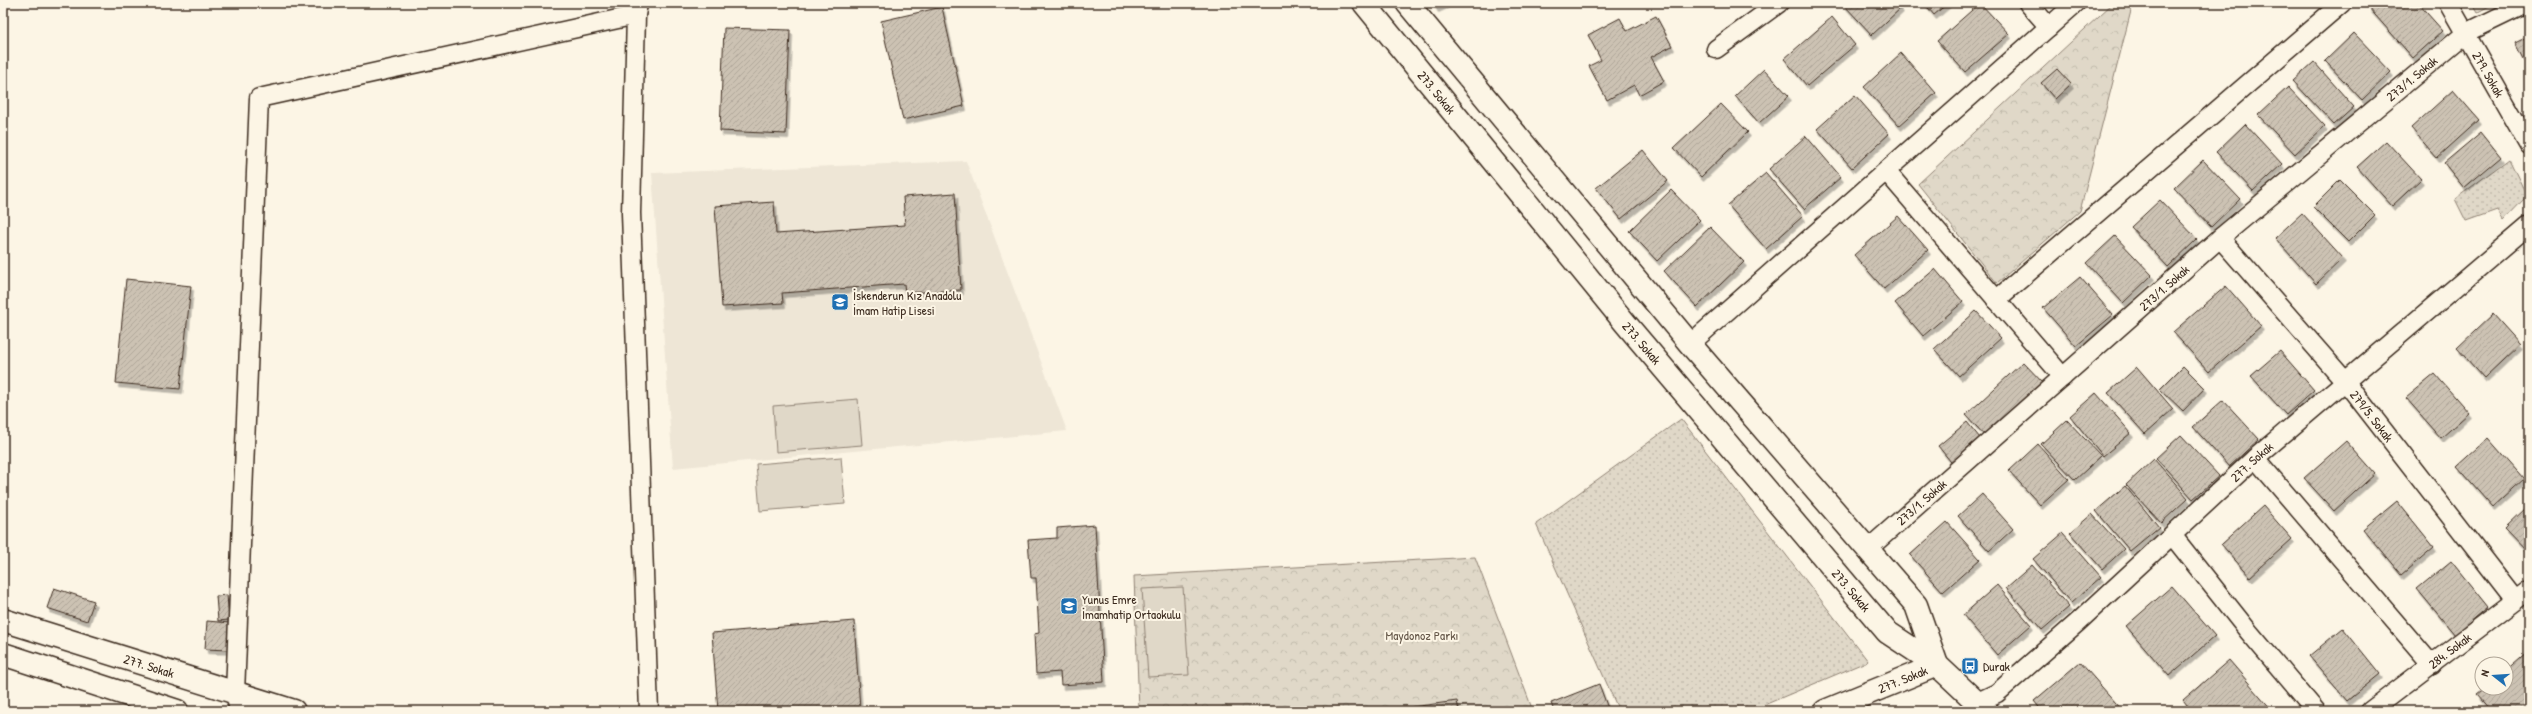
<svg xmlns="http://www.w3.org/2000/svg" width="2532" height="714" font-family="'Patrick Hand',sans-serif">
  <defs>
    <pattern id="grass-dots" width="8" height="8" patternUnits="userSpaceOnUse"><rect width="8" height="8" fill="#e0d8c8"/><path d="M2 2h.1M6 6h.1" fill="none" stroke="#c1baab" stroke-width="1.8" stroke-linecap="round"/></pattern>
    <pattern id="park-crowns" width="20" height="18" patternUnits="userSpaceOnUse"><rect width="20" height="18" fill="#e0d8c8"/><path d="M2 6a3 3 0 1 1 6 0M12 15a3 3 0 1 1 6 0" fill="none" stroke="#c1baab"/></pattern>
    <pattern id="building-hatch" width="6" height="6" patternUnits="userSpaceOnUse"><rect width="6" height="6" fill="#ccc2b3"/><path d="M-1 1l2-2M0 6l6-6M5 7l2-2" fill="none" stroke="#b0a79a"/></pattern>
    <filter id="shadow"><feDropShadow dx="2.5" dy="4.5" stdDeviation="0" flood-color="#0004"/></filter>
  </defs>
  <rect width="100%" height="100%" fill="#fcf5e5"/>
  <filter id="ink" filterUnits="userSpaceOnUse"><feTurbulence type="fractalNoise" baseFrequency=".025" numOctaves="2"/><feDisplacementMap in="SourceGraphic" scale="8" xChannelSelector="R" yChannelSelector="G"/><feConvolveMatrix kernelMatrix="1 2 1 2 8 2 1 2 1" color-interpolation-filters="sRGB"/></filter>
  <g filter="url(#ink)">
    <path fill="#eee6d6" d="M966,161L1067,431L673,468L652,173Z"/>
    <path fill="url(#grass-dots)" stroke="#8e8173" d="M2509,159L2527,196L2503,221L2497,210L2466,221L2455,199Z
      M1681,419L1868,661L1750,711H1619L1536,524Z"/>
    <path fill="url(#park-crowns)" stroke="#8e8173" d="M2113,3H2133L2080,211L1997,283L1918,184Z
      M2473,3H2495L2478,12Z
      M1475,557L1533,711H1139L1134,576Z"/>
    <path fill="#e0d8c8" stroke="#8e8173" d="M858,399L862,445L776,452L773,406Z
      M841,457L845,504L760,511L756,464Z
      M1183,587L1189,675L1148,677L1142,589Z"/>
    <path fill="url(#building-hatch)" stroke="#3b2a1e" filter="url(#shadow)" d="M1433,3H1447L1436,8Z
      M1846,3H1896L1901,8L1872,35L1844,5Z
      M1924,3H1948L1934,15Z
      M1980,3L2009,34L1965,72L1937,41Z
      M2372,3H2418L2443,31L2413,58L2368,7Z
      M942,7L964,106L903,120L881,21Z
      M1656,16L1672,46L1651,57L1664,81L1639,95L1634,85L1607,100L1589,66L1601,60L1588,35L1620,18L1627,31Z
      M1832,17L1855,45L1807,86L1784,59Z
      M724,28L790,30L786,134L720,131Z
      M2354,33L2391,72L2362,100L2325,61Z
      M2529,36V61L2525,63L2515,43Z
      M1901,53L1936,93L1899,126L1864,87Z
      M2314,62L2354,107L2334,125L2293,81Z
      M1764,69L1789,96L1759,123L1735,96Z
      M2057,69L2071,84L2055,99L2041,83Z
      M2288,87L2325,126L2295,154L2258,115Z
      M2453,90L2479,120L2437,158L2411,128Z
      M1855,95L1889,134L1852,168L1817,129Z
      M1721,104L1748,132L1701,177L1674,148Z
      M2245,124L2282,164L2253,191L2216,152Z
      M2481,132L2501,157L2464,188L2444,163Z
      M1806,136L1841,177L1804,209L1769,169Z
      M2386,141L2421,179L2392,206L2357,167Z
      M1643,150L1668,181L1621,219L1596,188Z
      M2203,160L2240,199L2211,227L2174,188Z
      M1766,173L1803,216L1766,249L1728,205Z
      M2340,180L2375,215L2348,242L2313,207Z
      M1671,190L1700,220L1657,261L1629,231Z
      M955,193L961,290L905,293L904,284L782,293L783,303L722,307L715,206L774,202L776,234L905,225L903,197Z
      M2160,200L2197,239L2168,267L2131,227Z
      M2302,213L2343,258L2316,284L2275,238Z
      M1898,216L1928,250L1884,289L1854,255Z
      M1710,227L1744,262L1697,307L1664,271Z
      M2115,236L2152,275L2123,303L2086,263Z
      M1935,269L1963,302L1923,336L1895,303Z
      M2080,277L2113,315L2076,346L2043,308Z
      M126,279L191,286L180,389L116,383Z
      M2226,286L2261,326L2209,372L2173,332Z
      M1976,311L2001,338L1959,376L1934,349Z
      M2493,314L2520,344L2484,378L2457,348Z
      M2280,351L2314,390L2286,415L2251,376Z
      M2023,362L2044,384L1987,438L1966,415Z
      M2183,366L2205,388L2183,411L2160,389Z
      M2137,367L2173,409L2145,434L2108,393Z
      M2435,374L2469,413L2441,438L2406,398Z
      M2096,393L2131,433L2103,456L2070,416Z
      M2223,400L2259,439L2229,467L2193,427Z
      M2067,420L2101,456L2075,480L2041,444Z
      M1967,422L1984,443L1955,467L1938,446Z
      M2181,435L2219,476L2193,499L2156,458Z
      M2488,438L2524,479L2493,507L2457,466Z
      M2346,441L2375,474L2334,511L2304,478Z
      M2038,444L2069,479L2040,505L2009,471Z
      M2154,459L2188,498L2161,523L2126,485Z
      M2125,486L2159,527L2130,551L2096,511Z
      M1982,494L2013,529L1989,551L1958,516Z
      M2397,501L2434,547L2401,575L2363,529Z
      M2529,505V553L2505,528Z
      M2263,506L2292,539L2250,577L2221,544Z
      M2092,514L2124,549L2102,569L2070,533Z
      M1947,522L1980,559L1943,592L1910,555Z
      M1095,525L1104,682L1061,685L1060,672L1036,674L1034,634L1039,633L1036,578H1031L1028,540L1057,538V528Z
      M2063,533L2101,577L2071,603L2033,559Z
      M2451,561L2488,607L2455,635L2417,589Z
      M2032,565L2069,607L2042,630L2006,588Z
      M1997,585L2031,625L1997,655L1963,615Z
      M2172,586L2215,636L2169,676L2126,626Z
      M54,588L94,601L87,621L47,608Z
      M227,595L229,620L218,621L216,596Z
      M207,621L230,623L228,650L205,649Z
      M854,621L860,709L718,711L712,633Z
      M2343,628L2380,674L2347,701L2309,656Z
      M2529,651V711H2491L2477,695L2486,688H2506V671Z
      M2229,660L2272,710L2270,711H2192L2183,700Z
      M2080,662L2123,711H2042L2034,701Z
      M1599,684L1609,711H1554L1551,703Z
      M1457,701L1459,711H1413L1412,707Z"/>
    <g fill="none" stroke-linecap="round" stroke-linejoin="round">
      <defs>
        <g id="street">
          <path d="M2028,3L2049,27"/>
          <path id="s1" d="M2448,3L2529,145"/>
          <path d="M638,4L636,15L631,213L649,711"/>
          <path d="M1716,49L1779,3"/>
          <path d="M1886,171L2063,377"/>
          <path id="s2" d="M2220,238L2345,381L2515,600"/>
          <path d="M1996,300L2342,3"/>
          <path d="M1690,344L2076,3"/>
          <path d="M2255,458L2432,665"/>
          <path d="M2172,535L2249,632L2316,711"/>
          <path id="s3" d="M1868,549L2220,238L2466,33L2528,3"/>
          <path id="s4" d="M1978,702L1997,693L2078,622L2255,458L2529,225"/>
          <path d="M239,711L235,693L259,98L636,15"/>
          <path id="s5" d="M2370,711L2529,590"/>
        </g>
        <g id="secondary">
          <path id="s6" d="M1364,3L1626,324L1887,632L1937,665L1986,711"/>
          <path d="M1407,3L1690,344L1916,605L1937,665"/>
          <path id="s7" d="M3,620L294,711"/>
          <path d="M3,654L177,711"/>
          <path id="s8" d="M1825,711L1937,665"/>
        </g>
      </defs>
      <use href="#street" stroke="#3b2a1e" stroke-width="21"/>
      <use href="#secondary" stroke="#3b2a1e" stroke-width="25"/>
      <use href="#street" stroke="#fcf5e5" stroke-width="18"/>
      <use href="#secondary" stroke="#fcf5e5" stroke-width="22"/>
    </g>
  </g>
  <defs>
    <symbol id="school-square" viewBox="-11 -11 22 22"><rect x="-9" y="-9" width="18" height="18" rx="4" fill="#1f6fb2" stroke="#fcf5e5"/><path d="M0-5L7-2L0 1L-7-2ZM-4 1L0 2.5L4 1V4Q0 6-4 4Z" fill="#fff"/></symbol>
    <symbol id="bus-square" viewBox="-11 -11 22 22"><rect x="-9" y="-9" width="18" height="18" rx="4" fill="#1f6fb2" stroke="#fcf5e5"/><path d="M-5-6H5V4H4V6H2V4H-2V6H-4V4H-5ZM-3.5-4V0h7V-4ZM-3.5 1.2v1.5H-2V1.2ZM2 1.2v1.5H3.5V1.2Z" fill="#fff"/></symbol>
  </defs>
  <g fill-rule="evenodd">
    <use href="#school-square" x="830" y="292" width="20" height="20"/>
    <use href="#school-square" x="1059" y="596" width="20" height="20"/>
    <use href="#bus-square" x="1960" y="656" width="20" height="20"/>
  </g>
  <g text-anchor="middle" stroke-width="4" stroke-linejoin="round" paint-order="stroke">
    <g font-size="13" fill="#3b2a1e" stroke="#fcf5e5">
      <text dy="5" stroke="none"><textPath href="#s1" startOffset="82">279. Sokak</textPath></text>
      <text dy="5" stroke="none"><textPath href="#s3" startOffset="719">273/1. Sokak</textPath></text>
      <text dy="5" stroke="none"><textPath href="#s6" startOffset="115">273. Sokak</textPath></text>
      <text dy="5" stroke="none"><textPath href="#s3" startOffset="395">273/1. Sokak</textPath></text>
      <text dy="5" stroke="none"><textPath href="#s6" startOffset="439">273. Sokak</textPath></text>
      <text dy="5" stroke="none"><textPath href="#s2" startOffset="234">279/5. Sokak</textPath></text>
      <text dy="5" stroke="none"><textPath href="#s4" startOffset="365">277. Sokak</textPath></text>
      <text dy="5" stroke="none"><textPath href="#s3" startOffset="71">273/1. Sokak</textPath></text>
      <text dy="5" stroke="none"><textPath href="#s6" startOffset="763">273. Sokak</textPath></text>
      <text dy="5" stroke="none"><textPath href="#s5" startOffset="100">284. Sokak</textPath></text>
      <text dy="5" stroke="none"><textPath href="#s7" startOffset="153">277. Sokak</textPath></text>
      <text dy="5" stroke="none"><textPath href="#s8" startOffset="84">277. Sokak</textPath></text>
    </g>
    <g font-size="13" fill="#3b2a1e" stroke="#fcf5e5" text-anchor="start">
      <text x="853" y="300">İskenderun Kız Anadolu<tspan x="853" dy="15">İmam Hatip Lisesi</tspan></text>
      <text x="1082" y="604">Yunus Emre<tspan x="1082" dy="15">İmamhatip Ortaokulu</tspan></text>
      <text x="1983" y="671">Durak</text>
    </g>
    <g font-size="13" fill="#645648" stroke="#fcf5e5">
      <text x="1422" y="640">Maydonoz Parkı</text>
    </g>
  </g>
  <rect width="2532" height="714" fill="none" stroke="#fcf5e5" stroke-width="16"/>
  <rect x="8" y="8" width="2516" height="698" fill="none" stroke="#3b2a1e" stroke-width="1.5" filter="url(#ink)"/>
  <g transform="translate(2494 676) rotate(287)"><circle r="19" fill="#fcf5e5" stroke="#afa495"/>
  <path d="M0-3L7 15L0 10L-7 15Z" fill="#1f6fb2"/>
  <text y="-6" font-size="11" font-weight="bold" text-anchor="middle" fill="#3b2a1e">N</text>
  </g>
</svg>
